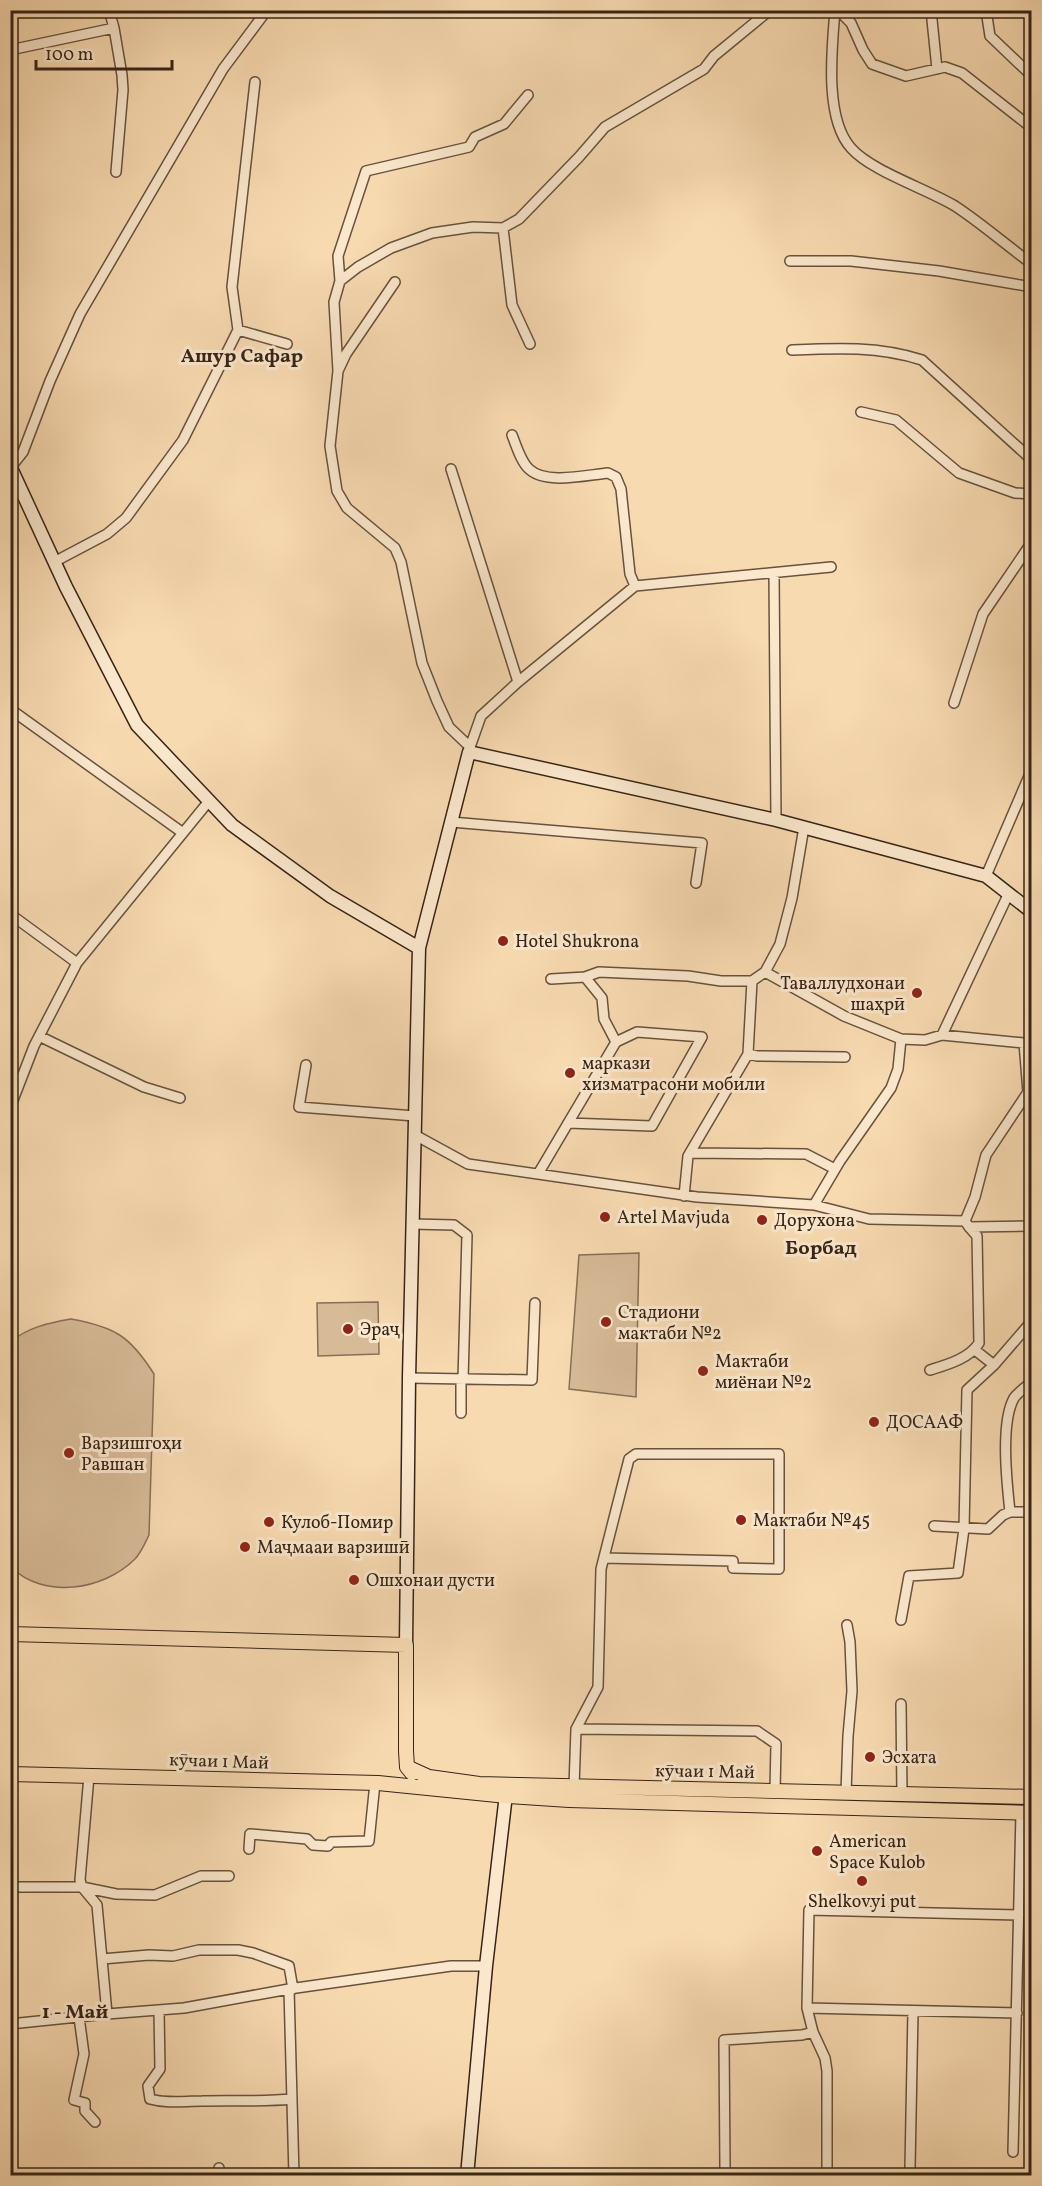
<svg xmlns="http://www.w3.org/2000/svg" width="1042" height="2186" font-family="Vollkorn,serif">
  <rect width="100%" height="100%" fill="#f8dab1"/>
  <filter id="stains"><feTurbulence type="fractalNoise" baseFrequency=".00333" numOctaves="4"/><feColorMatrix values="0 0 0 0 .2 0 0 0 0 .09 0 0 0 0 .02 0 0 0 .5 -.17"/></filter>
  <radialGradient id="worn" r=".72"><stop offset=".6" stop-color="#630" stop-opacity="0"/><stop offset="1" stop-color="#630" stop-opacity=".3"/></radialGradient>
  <path fill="#d7bb97" stroke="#877057" stroke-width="1.5" d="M639,1253L636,1397L569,1389L579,1255Z
    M378,1302L379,1354L318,1356L317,1303Z
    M71,1319C115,1327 130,1336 154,1374L149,1535C145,1543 141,1553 135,1559C104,1590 44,1600 11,1567L10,1342C29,1327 48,1323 71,1319Z"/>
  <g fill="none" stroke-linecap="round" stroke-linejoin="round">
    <defs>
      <path id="street" d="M835,10C832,48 824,118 851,148C871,171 927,189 955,206C981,223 1006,245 1032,264
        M838,10L851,23L863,50L872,64L906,76L945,67L962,73L1032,128
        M931,10L937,69
        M986,10L990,36L1032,76
        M114,28L122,75L123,90L116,172
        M10,50L114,28L109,10
        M503,228L512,305L530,344
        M790,261H851L939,271L1032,287
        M340,281L338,256L366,171L469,147L475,137L504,124L528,95
        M395,282L346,354L338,371L330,446L337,491L347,508L395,548L401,562L422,663L437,701L449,727L470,747
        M238,330L287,344
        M792,350C836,348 879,346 922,360L1032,460
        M338,371L334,302L340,281L358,267L391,248L432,233L473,227L503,228L519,219L579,157L605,127L704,69L714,56L770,10
        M861,412L896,420L959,473L1015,493L1032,494
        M512,435C516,445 521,462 529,469C546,485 586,475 608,473L616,477L621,489L630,574L635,586
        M11,467L23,452L50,381L80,314L223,69L267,10
        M451,469L518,682
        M54,562L107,534L126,518L183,440L238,330L232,287L255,82
        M774,573L776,820
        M954,703L983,614L1032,542
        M10,709L183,833
        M469,750L481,716L518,682L635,586L831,567
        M451,822L702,843L696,883
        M804,827L792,898L780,944L765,972L844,1016L901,1039L925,1040L942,1035L1024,1043L1028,1092H1032
        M986,876L1029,776L1032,764
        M10,914L77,963
        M551,979L585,977L599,972L688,976L721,981H752L765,972
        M942,1035L1008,895
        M39,1036L144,1087L180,1098
        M748,1054L757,1056L845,1057
        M306,1065L299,1107L415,1116
        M10,1108L34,1046L77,963L209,801
        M568,1123L652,1126L702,1037L637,1032L616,1042
        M415,1135L468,1164L697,1197L814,1205L869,1219L965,1221L969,1227L1032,1226
        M690,1153L806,1154L835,1169
        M538,1174L616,1042L604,1019L602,998L585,977
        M684,1196L688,1156L748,1054L752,981
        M814,1205L840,1161L891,1088L898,1069L901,1039
        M965,1221L975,1197L986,1155L1028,1092
        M412,1224L454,1225L467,1235L463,1380
        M975,1350L994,1365
        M930,1370C946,1365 969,1359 979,1343L977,1236L969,1227
        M409,1378L532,1380L535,1303
        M461,1380V1413
        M1032,1382C1026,1387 1018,1392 1014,1398C1000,1423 1007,1484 1010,1512H1032
        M934,1526L988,1529L1003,1515L1010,1512
        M901,1620L909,1576L958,1573L964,1529L967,1390L994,1365L1032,1321
        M901,1704L902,1795
        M576,1729L757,1731L776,1744L775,1790
        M89,1776L80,1880L82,1887L97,1905L107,2014
        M574,1787L576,1729L598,1687L601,1569L629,1459L636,1454H779V1569L733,1568V1561L604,1558
        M846,1793L848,1736L852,1691L850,1642L847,1625
        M249,1849L250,1834L307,1839L313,1845L328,1846L331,1842L369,1841L375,1783
        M10,1887H82L116,1894L155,1895L201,1876H229
        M102,1959L149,1955L173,1956L199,1950H238L253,1953L289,1966L293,1989
        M289,1989L294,2176
        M807,2008L1017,2013
        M159,2011L160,2069L148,2086L150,2099C168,2104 184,2101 202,2101C232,2100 262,2102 292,2099
        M79,2017L84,2054L74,2100L85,2103V2111L95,2122
        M10,2024L107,2014L184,2008L289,1989L451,1966H486
        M1013,2152L1021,1813
        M725,2168L724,2040L802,2035L813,2032
        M910,2168L913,2011
        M219,2176V2168
        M827,2176V2071L825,2058L813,2032L807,2008L809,1910L1019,1915"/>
      <path id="secondary" d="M10,466L66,587L137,725L232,825L330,896L419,948L409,1378L406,1645
        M419,948L469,752L776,820L986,876L1032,912
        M467,2176L486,1966L507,1786"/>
      <path id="primary" d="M10,1634L406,1645V1751L407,1767L412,1773
        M407,1767L429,1777L479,1784L1032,1797
        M10,1774L378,1783L507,1796L569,1800L1032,1813"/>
    </defs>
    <use href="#street" stroke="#67523e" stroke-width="12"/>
    <use href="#secondary" stroke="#372417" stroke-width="15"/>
    <use href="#primary" stroke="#372417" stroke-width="16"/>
    <use href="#street" stroke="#fae7cc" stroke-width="9"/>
    <use href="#secondary" stroke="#fae7cc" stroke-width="12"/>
    <use href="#primary" stroke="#f8dab1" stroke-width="14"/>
  </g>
  <g fill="#8f2418" stroke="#fae7cc" stroke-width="2">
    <circle cx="503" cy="941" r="6"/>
    <circle cx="917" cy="993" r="6"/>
    <circle cx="570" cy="1073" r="6"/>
    <circle cx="605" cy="1217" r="6"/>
    <circle cx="762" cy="1220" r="6"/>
    <circle cx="606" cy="1322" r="6"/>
    <circle cx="348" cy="1329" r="6"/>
    <circle cx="703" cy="1371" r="6"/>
    <circle cx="874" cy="1422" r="6"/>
    <circle cx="69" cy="1453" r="6"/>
    <circle cx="741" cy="1520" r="6"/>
    <circle cx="269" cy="1522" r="6"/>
    <circle cx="245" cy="1547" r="6"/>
    <circle cx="354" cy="1580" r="6"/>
    <circle cx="870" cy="1757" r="6"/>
    <circle cx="817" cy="1851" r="6"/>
    <circle cx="862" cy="1881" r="6"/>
  </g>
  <g text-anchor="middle" stroke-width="6" stroke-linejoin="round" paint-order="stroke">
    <g font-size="18" fill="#372417" stroke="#fae7cc" text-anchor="start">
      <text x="515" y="947">Hotel Shukrona</text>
      <text x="905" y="989" text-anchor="end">Таваллудхонаи<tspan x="905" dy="21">шаҳрӣ</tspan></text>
      <text x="582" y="1069">маркази<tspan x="582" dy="21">хизматрасони мобили</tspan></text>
      <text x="617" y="1223">Artel Mavjuda</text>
      <text x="774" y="1226">Дорухона</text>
      <text x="618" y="1318">Стадиони<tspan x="618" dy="21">мактаби №2</tspan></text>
      <text x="360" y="1335">Эраҷ</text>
      <text x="715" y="1367">Мактаби<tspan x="715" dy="21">миёнаи №2</tspan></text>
      <text x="886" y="1428">ДОСААФ</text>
      <text x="81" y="1449">Варзишгоҳи<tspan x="81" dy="21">Равшан</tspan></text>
      <text x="753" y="1526">Мактаби №45</text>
      <text x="281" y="1528">Кулоб-Помир</text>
      <text x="257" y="1553">Маҷмааи варзишӣ</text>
      <text x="366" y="1586">Ошхонаи дусти</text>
      <text x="882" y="1763">Эсхата</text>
      <text x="829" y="1847">American<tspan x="829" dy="21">Space Kulob</tspan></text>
      <text x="862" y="1907" text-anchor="middle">Shelkovyi put</text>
    </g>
    <g font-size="18" fill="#372417" stroke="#fae7cc">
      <text transform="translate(219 1761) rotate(2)" y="6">кӯчаи 1 Май</text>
      <text transform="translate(705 1771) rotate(1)" y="6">кӯчаи 1 Май</text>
    </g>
    <g font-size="20" font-weight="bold" fill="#372417" stroke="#fae7cc">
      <text x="242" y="362">Ашур Сафар</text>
      <text x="821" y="1254">Борбад</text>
      <text x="75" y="2018">1 - Май</text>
    </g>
  </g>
  <rect width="1042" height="2186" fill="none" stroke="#f8dab1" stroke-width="36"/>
  <rect x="12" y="12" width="1018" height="2162" fill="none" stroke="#372417" stroke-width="3"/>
  <rect x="18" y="18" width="1006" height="2150" fill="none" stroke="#372417" stroke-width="1.5"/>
  <path d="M36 60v9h136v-9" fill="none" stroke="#372417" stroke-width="3"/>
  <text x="45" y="60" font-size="18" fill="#372417" stroke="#fae7cc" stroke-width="4.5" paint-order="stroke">100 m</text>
  <rect width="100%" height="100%" filter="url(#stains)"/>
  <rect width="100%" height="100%" fill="url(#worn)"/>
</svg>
